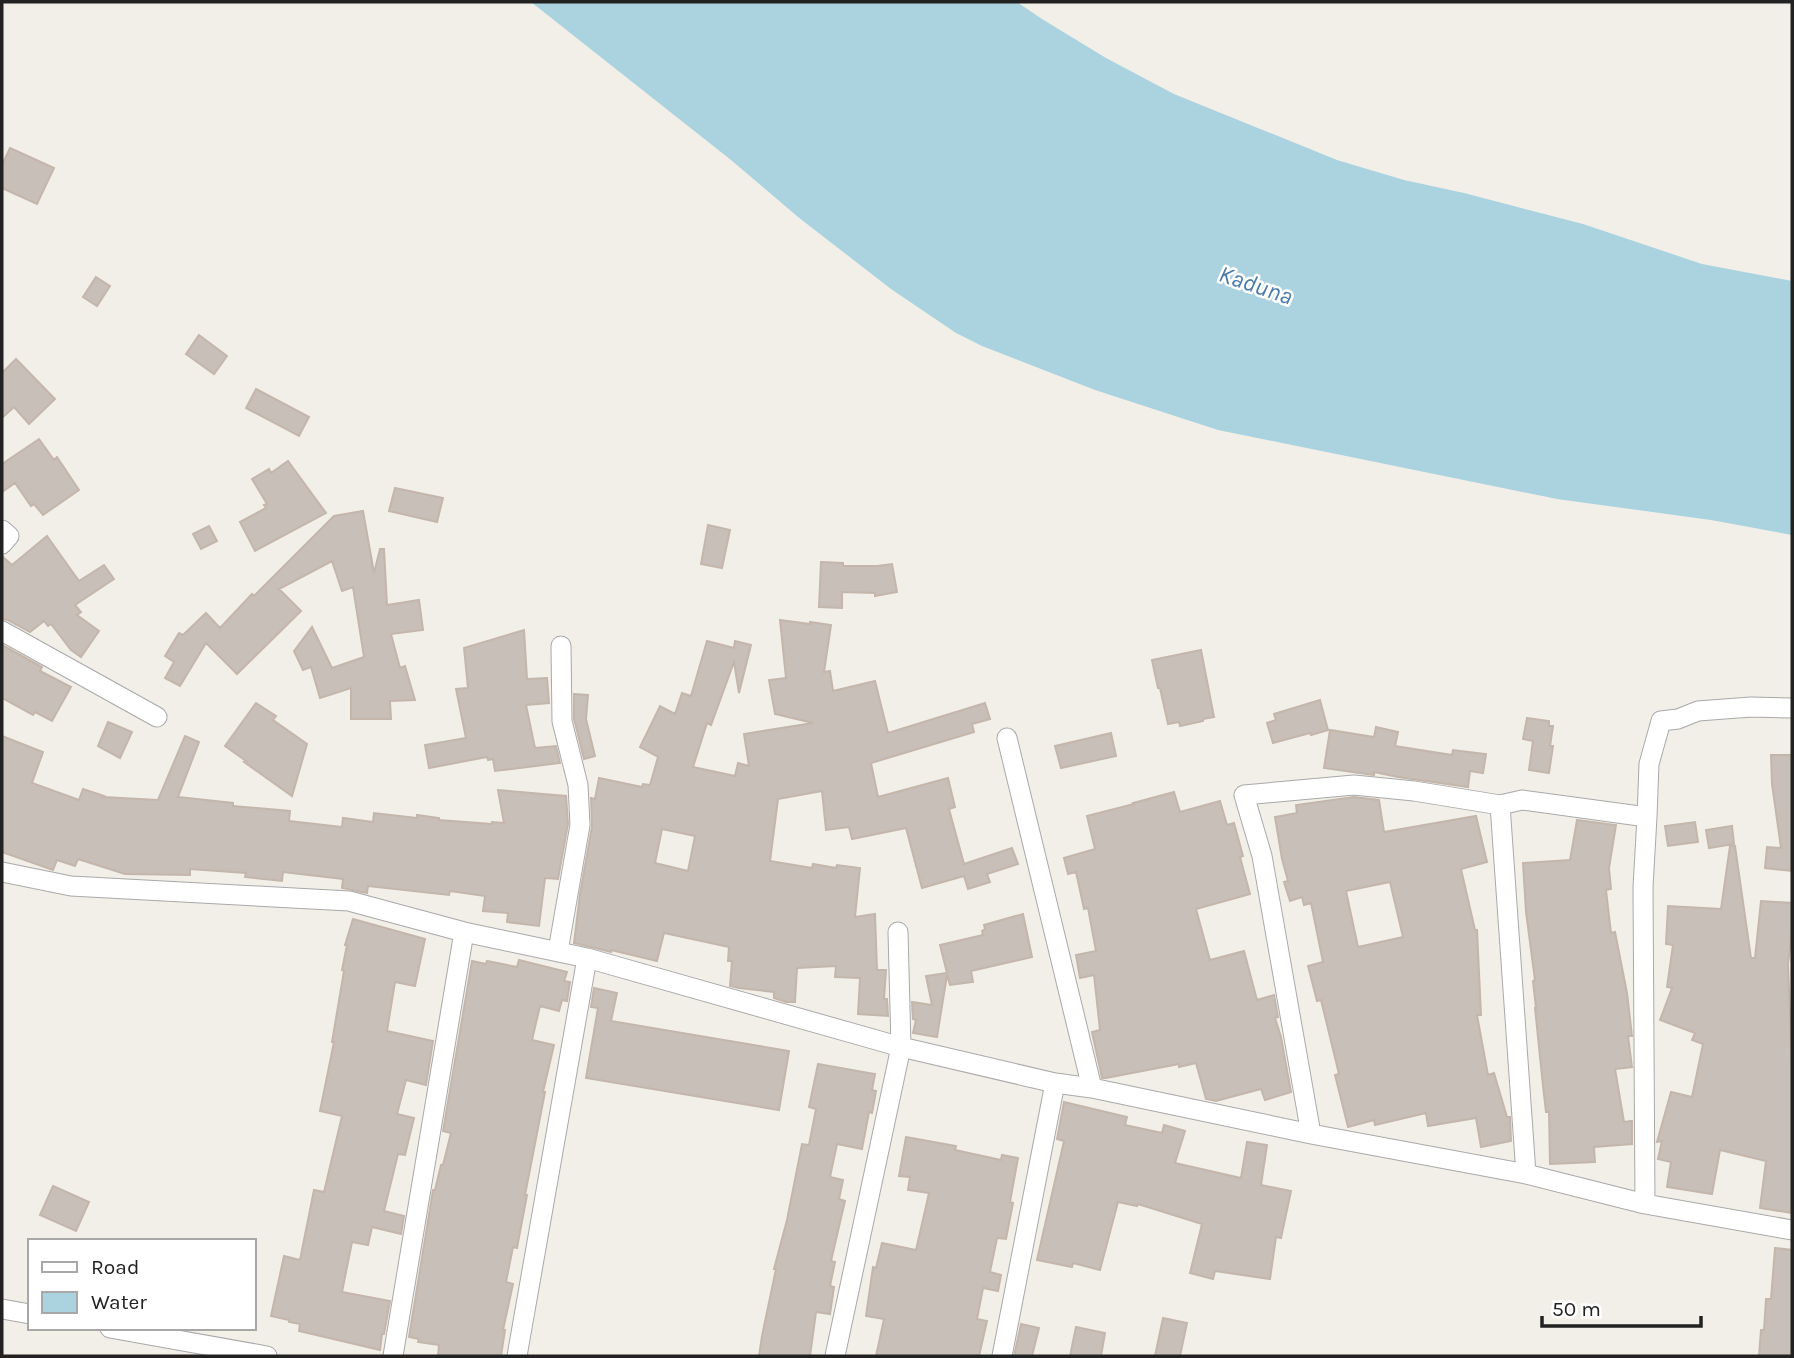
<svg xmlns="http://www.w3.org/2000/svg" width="1794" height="1358" font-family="Karla,sans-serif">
  <rect width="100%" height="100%" fill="#f2efe9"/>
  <path fill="#aad3df" d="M531,2H1017L1042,19L1106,58L1174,94L1337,160L1404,180L1464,193L1583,224L1702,264L1792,281V535L1711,520L1557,499L1218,430L1095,390L982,346L956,333L891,289L798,217L731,160Z"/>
  <path fill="#c7bfb8" stroke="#c4b6ab" stroke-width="2" fill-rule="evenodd" d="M10,148L54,168L37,204L2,188V165Z
    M96,277L110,286L97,306L83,297Z
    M199,335L227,356L214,374L186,354Z
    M16,359L55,399L29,424L14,407L2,418V373Z
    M256,389L309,417L299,436L246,408Z
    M39,439L54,460L57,457L79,490L43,515L34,504L31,506L15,483L2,492V464Z
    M288,461L326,513L255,551L240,522L266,508L264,505L267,504L252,479L269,469L271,473Z
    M395,488L443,498L437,522L389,511Z
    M363,511L374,573L380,549H384L387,605L419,600L423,630L391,634L400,668L405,666L415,700L390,701L391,719H351V688L320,698L311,667L303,670L294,651L312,627L332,668L364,657L353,587L342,591L332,561L279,589L301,611L237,674L206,643L180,686L165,678L174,662L165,656L179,633L183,635L206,613L220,628L252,594L254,596L334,516Z
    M708,525L730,530L722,568L701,564Z
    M209,526L217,541L201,549L193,534Z
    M47,536L79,581L104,565L114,579L75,605L81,612L77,615L99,631L81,657L71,650L51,624L48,626L44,621L30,632L8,620L2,619V556L12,565Z
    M821,562L843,563V566H877L892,564L897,592L875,596V593L842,592V608L819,607Z
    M780,620L810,624V622L831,625L824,672L830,671L833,691L875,681L888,733L985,703L990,719L972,724L974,732L871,763L878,797L948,778L955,807L949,809L964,864L1012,848L1018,864L987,874L990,882L968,889L964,876L922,888L906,828L852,839L849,827L826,830L822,791L778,799L770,861L812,868L813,864L836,868L837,865L860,868L855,917L875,914L877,970H886L884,999H887L888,1016L858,1014L860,978L835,977L836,966L797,968L795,1002H786L774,998V992L739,988L730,986L732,961H728L729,947L664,933L657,961L611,950V952L574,943L580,894L592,827L591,798L595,799L599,778L642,787L643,784L650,785L658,757L640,747L660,706L675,714L682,693L691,696L707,641L734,648L735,641L751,645L739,693L734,662L711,725L707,723L693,767L735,776L738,763L749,766L744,734L813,723L775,714L769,680L786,678ZM662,829L695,836L688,871L655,863Z
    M524,630L527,679L547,678L549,703L526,705L535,748L556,746L560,763L495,771L493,759L488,760L487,757L429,768L425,745L466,738L456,689L468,688L464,648Z
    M2,645L42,667L40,671L71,687L52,721L35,712L33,715L2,698Z
    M1201,650L1214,717L1203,719V721L1180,726L1179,722L1168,724L1160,688H1158L1152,660Z
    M574,694L588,695L586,719L595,756L584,759L574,719Z
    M1320,700L1328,730L1311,735L1310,733L1273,743L1267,723L1276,720L1274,714Z
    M256,703L276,716L273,720L307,744L292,796L244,762L246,761L225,746Z
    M1527,718L1549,721V726H1553L1550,746H1553L1549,773L1529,770L1533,741L1523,739Z
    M108,722L132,732L120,758L98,746Z
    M1376,727L1398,732L1395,746L1452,755L1453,750L1486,754L1483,773L1470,771L1468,787L1398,777L1374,772V775L1324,768L1330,730L1374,737Z
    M1111,733L1116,756L1061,768L1055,746Z
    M2,736L43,752L32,783L79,800L83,789L104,796L103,797L158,800L185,736L199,742L178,797L233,803V806L290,811L289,821L342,827L343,818L373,822L374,813L417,818V815L439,818V820L492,824V822L504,823L498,790L566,796L568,824L558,879L545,878L539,926L507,922L508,913L483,911L485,896L450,891L449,895L368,886L367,893L342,888L343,879L283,872L282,881L245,877L246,873L190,869V875L125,874L78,859L75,866L57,860L53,870L2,852Z
    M1771,755H1792V871L1765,868L1767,847L1781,848L1772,784Z
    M1174,792L1180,812L1220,801L1227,825L1234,823L1243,856L1240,857L1250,894L1196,909L1210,960L1244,951L1257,1000L1274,995L1278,1017L1275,1018L1281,1037L1291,1092L1265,1100L1261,1089L1216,1101L1206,1099L1196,1063L1179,1067V1064L1106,1078H1102L1092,1032L1100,1030L1094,975L1080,978L1076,955L1096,951L1088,908L1084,909L1076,872L1068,874L1064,858L1095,849L1087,816L1134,804L1133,803Z
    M1354,797L1379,800L1384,832L1476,816L1487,862L1461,869L1475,930H1477L1481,1015H1477L1488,1075L1494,1073L1507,1117H1510L1511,1141L1481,1147L1476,1118L1428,1126L1426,1113L1375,1125L1374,1120L1348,1127L1335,1075L1339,1074L1321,1000L1317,1001L1308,966L1323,962L1311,903L1304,905L1302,897L1290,901L1284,882L1288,881L1282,859L1275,817L1297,813L1296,805ZM1390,882L1403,937L1358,947L1346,891Z
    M1577,820L1616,825L1609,868L1611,889L1606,890L1611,933L1615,932L1627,993L1632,1036H1628L1632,1067L1615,1069L1624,1122L1632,1121V1144L1594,1147L1595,1162L1550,1164L1549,1112H1546L1543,1086L1535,1008H1536L1533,981L1535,980L1526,912L1523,863L1570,860Z
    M1695,822L1698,842L1668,846L1665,826Z
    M1732,826L1734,844L1709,848L1706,830Z
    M1730,846H1735L1751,958H1755L1761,901L1792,903V932L1788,964L1792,1064V1213L1760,1208L1766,1161L1720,1150L1712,1194L1667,1187L1671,1162L1658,1159L1662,1141L1657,1142L1671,1092L1692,1097L1703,1044L1692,1040L1695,1033L1660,1020L1672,988L1667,987L1673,945L1666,944L1668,906L1721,909Z
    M1023,914L1032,957L971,971L973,982L950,985L947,975L937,1037L913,1033L916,1020L913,1019L912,1002L932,1005L926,976L947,973L940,945L983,935L982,931L985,929L984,925Z
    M353,919L425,939L415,986L395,982L387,1031L433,1041L426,1085L406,1080L397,1114L414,1118L405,1155L398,1154L384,1211L404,1216L401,1234L372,1227L368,1245L352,1242L342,1292L390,1301L384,1334H382L380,1350L299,1331L300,1324L289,1322V1320L271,1316L284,1256L300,1260L314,1190L324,1192L342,1116L320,1111L334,1042H332L344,971L342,970L347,945H345Z
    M519,960L567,972L564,981L570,982L567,1001L562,1000L559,1011L540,1006L532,1040L554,1045L543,1092H545L525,1195H527L517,1248L513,1247L506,1282L513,1284L503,1330H505L501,1356H438L439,1345L418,1342L419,1339L409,1337L433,1190H435L441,1165H443L451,1133L443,1131L472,961L486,964L487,961L517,967Z
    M594,988L617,993L611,1021L789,1051L779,1110L586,1078L598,1008L591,1007Z
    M818,1064L875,1074L872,1090L876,1091L872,1113L869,1112L862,1149L837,1144L830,1177L843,1180L839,1199L845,1201L831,1261L835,1262L830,1286L834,1287L830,1314L816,1312L810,1356H759L762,1336L776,1269H774L787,1220L802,1144L809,1145L816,1109L809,1107Z
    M1064,1102L1127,1117L1125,1125L1162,1133L1164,1125L1185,1131L1175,1163L1241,1178L1247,1142L1267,1145L1261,1185L1291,1191L1281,1238L1276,1237L1270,1279L1215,1271L1213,1279L1190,1273L1202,1224L1138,1204L1137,1206L1118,1202L1100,1270L1073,1263L1072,1267L1037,1260L1064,1141L1057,1139Z
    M906,1137L956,1146L955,1150L1001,1160L1002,1155L1018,1158L1010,1202L1013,1203L1006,1239L997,1238L990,1272L1001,1275L998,1291L983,1288L977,1319L987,1321L979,1356H876L884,1319L866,1316L873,1267L876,1268L882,1243L916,1250L929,1193L908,1190L910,1177L899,1176Z
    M53,1186L89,1202L76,1231L40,1215Z
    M1775,1248L1792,1250V1356H1759L1761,1330H1764L1766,1299H1771Z
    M1163,1318L1187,1323L1180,1356H1155Z
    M1021,1324L1039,1328L1032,1356H1014Z
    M1076,1327L1105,1333L1101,1356H1070Z"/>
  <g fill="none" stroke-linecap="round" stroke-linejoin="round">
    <defs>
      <path id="minor" d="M2,530L9,536L2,544
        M2,631L157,717
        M1007,738L1092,1088
        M1500,805L1522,800L1647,817L1643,887L1645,1204
        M1647,817L1649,764L1661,721L1678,719L1698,711L1751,707L1792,708
        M2,872L71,886L349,901L464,932L587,958L901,1047L1055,1083L1092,1088L1311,1134L1526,1174L1645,1204L1792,1230
        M558,951L580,825L578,785L562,721L561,646
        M1311,1134L1262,856L1244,795L1354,785L1414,791L1500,805L1526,1174
        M2,1309L30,1314
        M110,1328L267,1356
        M393,1356L464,932
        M517,1356L587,958
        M835,1356L901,1047L898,932
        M1002,1356L1055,1083"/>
    </defs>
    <use href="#minor" stroke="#a9a9a9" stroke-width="21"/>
    <use href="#minor" stroke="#fff" stroke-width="19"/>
  </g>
  <g text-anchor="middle" stroke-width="5" stroke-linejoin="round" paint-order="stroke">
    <g font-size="24" font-style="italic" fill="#4a7aab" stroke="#fff">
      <text transform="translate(1256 285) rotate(19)" y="8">Kaduna</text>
    </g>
  </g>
  <rect width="1794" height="1358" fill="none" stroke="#222222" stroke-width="7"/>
  <rect x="28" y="1239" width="228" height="91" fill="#ffffff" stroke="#a7a7a7" stroke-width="2"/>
  <rect x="42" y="1262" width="35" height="10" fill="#ffffff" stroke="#a7a7a7" stroke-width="2"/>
  <text x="91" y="1274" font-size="21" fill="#222222">Road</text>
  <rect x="42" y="1292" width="35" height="21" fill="#aad3df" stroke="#a7a7a7" stroke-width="2"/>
  <text x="91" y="1309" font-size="21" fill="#222222">Water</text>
  <path d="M1542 1316v10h159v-10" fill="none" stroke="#222222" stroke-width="3.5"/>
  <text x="1552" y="1316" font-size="21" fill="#222222" stroke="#ffffff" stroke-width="5" paint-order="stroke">50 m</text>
</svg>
